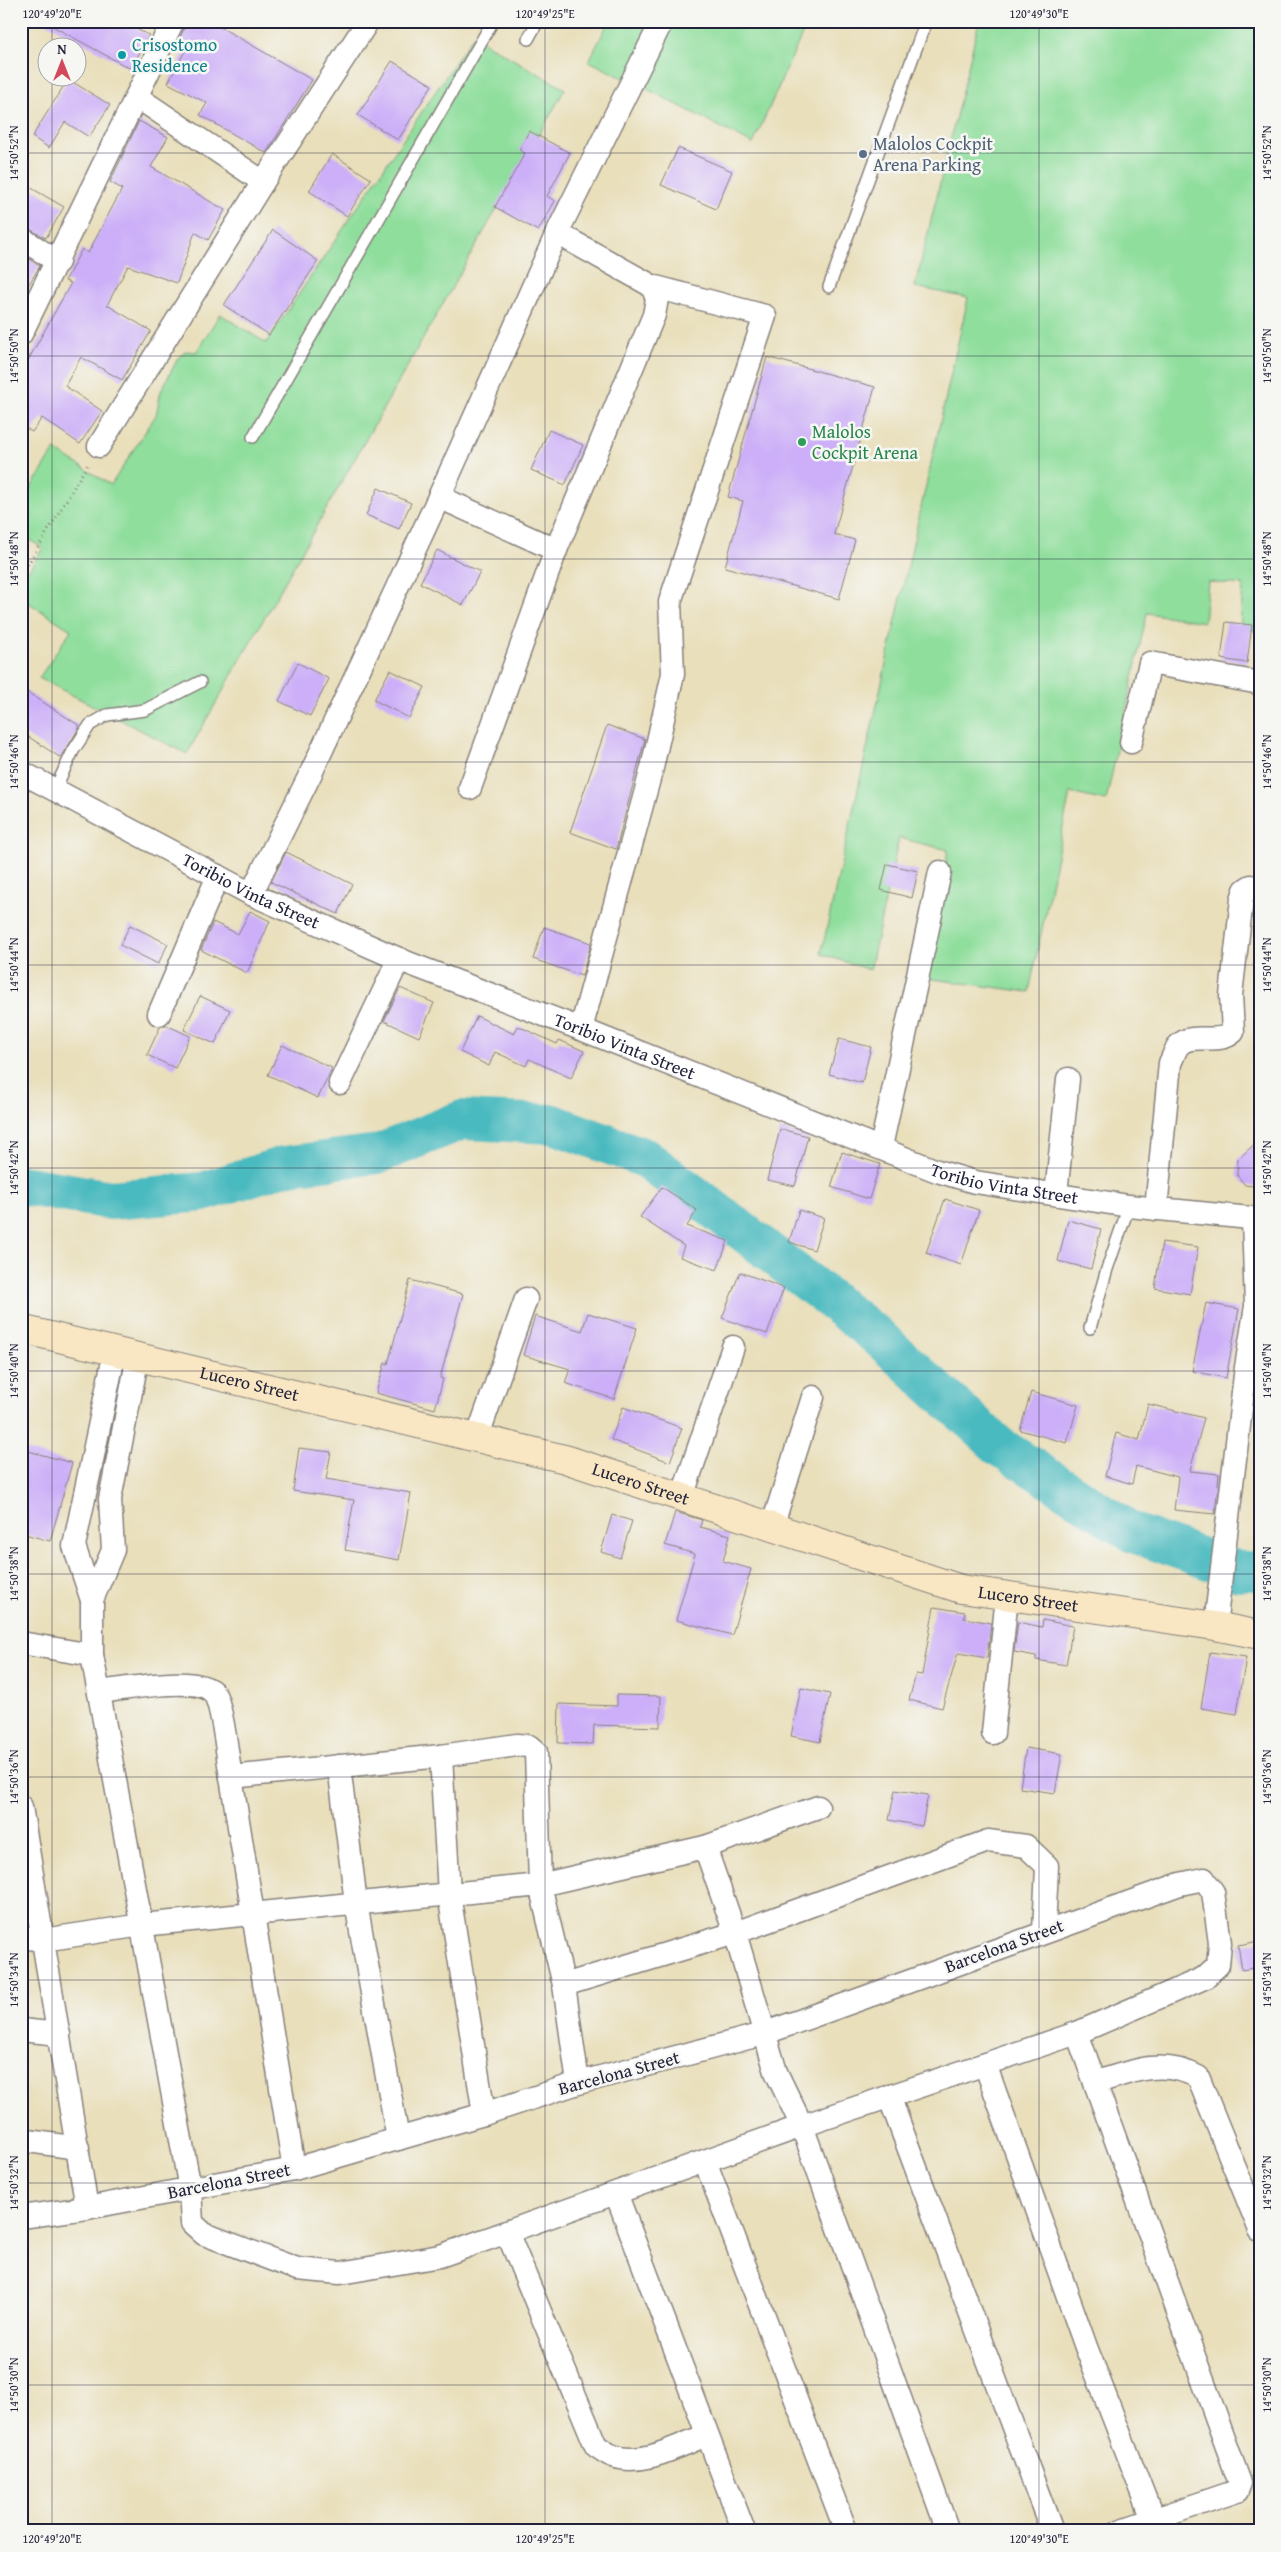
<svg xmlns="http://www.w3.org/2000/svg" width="1281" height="2552" font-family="'Gentium Book Plus',serif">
  <rect width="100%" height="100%" fill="#f6f6f2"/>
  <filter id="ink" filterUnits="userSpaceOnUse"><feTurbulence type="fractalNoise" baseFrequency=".02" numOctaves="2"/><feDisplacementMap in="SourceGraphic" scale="10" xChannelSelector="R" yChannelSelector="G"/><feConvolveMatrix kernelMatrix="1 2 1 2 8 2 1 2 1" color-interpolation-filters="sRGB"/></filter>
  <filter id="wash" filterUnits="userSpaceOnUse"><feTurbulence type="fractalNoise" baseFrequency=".0096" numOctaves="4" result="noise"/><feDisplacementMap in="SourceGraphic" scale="20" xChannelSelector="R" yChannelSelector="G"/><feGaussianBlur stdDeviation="1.12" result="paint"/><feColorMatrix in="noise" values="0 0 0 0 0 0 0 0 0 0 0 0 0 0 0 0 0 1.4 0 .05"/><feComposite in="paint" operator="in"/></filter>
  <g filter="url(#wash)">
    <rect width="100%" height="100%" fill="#e9dfbb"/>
    <path fill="#8fde9c" stroke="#58806c" d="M609,21H663L635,84L589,61Z
      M673,21H808L753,144L641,86Z
      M979,21H1260V631L1240,629L1243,585L1208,582L1204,622L1147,613L1106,801L1070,793L1029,992L925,978L948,850L899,838L870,970L821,954L968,298L915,287Z
      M473,36L565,89L187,754L39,678L71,630L21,598V582L43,548L21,535V503L55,450L111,485L156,415L161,391L178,358L186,351L196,352L220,314L266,343Z"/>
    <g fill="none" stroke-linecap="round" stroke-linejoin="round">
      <path stroke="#4ababf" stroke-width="40" d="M21,1185L111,1200L203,1192L283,1166L378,1154L462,1120L553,1124L645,1158L732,1223L877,1336L999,1446L1133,1533L1239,1571H1260"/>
    </g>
    <g id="blocks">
      <path fill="#ccaff8" d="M43,21H142L138,30L149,35L131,69Z
        M188,21H210L312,80L266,153L200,115L207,103L168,83L186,49L176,45Z
        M392,61L432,85L398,140L358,115Z
        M68,79L110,105L89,137L65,122L49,148L32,137Z
        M139,121L168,137L151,167L225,210L208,240L195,232L177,283L128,266L107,305L151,331L122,380L81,357L65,386L102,411L80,444L42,418L32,432L21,425V373L71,283L65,281L82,249L88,253L122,189L110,182Z
        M529,131L570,153L547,196L555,201L538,231L495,207L525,153L519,150Z
        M678,148L732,171L716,209L661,185Z
        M332,154L371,179L347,216L309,191Z
        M21,182L64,207L46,238L21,225Z
        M273,230L318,261L269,335L224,305Z
        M21,254L40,266L21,297Z
        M767,357L875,387L834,534L855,540L839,599L725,567L743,501L728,497Z
        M549,430L583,445L565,485L531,470Z
        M378,488L411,503L399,529L366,515Z
        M437,550L480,572L463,605L420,583Z
        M1226,622L1252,625L1247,663L1221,659Z
        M298,663L329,679L310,716L279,701Z
        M390,670L425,687L409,718L374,700Z
        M21,688L80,726L61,758L21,732Z
        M607,725L645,739L616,849L570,832Z
        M286,852L352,884L338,914L271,882Z
        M887,864L918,871L912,898L881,890Z
        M250,911L270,921L247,973L201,950L213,922L238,934Z
        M130,925L168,944L158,964L120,945Z
        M544,927L591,943L582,976L533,959Z
        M400,988L434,1003L419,1037L384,1021Z
        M200,996L230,1010L215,1044L184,1030Z
        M477,1016L514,1034L518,1026L557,1044L559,1040L584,1051L571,1078L529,1059L526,1066L495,1052L489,1066L460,1052Z
        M166,1025L190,1036L175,1068L147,1055L160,1027Z
        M839,1039L871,1047L862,1083L829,1074Z
        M282,1045L332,1068L318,1098L268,1075Z
        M780,1129L808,1136L795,1186L767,1180Z
        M1260,1139V1187L1245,1185L1237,1175L1238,1159Z
        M842,1152L880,1164L869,1199L831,1187Z
        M662,1187L697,1210L687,1226L728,1241L717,1270L680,1257L684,1246L640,1217Z
        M945,1199L979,1210L961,1265L926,1253Z
        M799,1210L824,1218L814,1250L789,1242Z
        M1068,1220L1101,1229L1091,1269L1058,1261Z
        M1162,1242L1198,1247L1190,1294L1155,1288Z
        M740,1272L784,1288L767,1334L722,1318Z
        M410,1280L463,1294L440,1378L443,1379L435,1409L376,1393L385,1363L388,1364Z
        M1206,1303L1239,1309L1226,1378L1192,1371Z
        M588,1313L637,1328L614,1399L565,1383L570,1369L523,1355L535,1316L582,1331Z
        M1031,1392L1078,1405L1067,1443L1020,1430Z
        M1148,1404L1204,1418L1190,1471L1219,1474L1215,1514L1174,1510L1178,1477L1136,1466L1132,1484L1105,1476L1116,1433L1139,1440Z
        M623,1407L682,1428L670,1462L611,1440Z
        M299,1448L331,1452L326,1479L411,1493L399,1560L345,1550L354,1500L293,1491Z
        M21,1449L72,1463L50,1541L21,1533Z
        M675,1512L702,1520L700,1527L730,1535L723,1561L751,1569L732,1635L676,1620L695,1554L665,1545Z
        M612,1515L632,1521L620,1558L601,1552Z
        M934,1607L965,1612L964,1618L991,1623L987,1658L958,1653L942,1708L909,1700L916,1674L922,1675Z
        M1043,1620L1073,1626L1066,1665L1036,1660V1656L1014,1652L1018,1622L1042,1627Z
        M1210,1652L1246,1657L1237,1714L1201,1708Z
        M801,1688L830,1694L820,1742L791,1736Z
        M617,1695L661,1696L660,1727L594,1725L593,1744L558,1743L559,1704L617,1706Z
        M1026,1748L1062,1754L1055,1793L1020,1788Z
        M895,1790L928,1795L922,1826L889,1820Z
        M1260,1941V1967L1242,1970L1238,1945Z"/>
    </g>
  </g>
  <g filter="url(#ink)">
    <use href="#blocks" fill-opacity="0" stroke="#86807b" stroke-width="1"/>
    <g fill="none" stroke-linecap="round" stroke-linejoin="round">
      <defs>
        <path id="lane" d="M528,39L538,21
          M829,287L926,21
          M253,437L493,21
          M55,789L73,751L90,725L107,715L145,710L200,682
          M1090,1328L1107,1269L1129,1206"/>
        <g id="street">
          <path d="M137,97L263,182"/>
          <path d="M21,238L58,262"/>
          <path d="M21,334L173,21"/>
          <path d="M99,446L263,182L368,21"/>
          <path d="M439,497L556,550"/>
          <path d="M1131,742L1150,663L1260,683"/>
          <path id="s1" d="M21,772L251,894L408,963L581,1029L937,1171L975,1182L1129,1206L1260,1219"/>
          <path d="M470,788L556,550L654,315L657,299L652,286L557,233"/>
          <path d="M251,894L312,771L439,497L557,233L662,21"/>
          <path d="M159,1014L218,876"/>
          <path d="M581,1029L652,768L673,674L670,602L765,316L652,286"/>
          <path d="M340,1083L399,959"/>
          <path d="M881,1147L940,872"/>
          <path d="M1056,1194L1068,1079"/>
          <path d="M1156,1209L1170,1063C1173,1058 1175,1049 1179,1045C1193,1031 1218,1046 1233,1032L1231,995L1242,899L1245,890L1251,886L1260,889"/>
          <path d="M115,1351L74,1546L92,1600L113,1550L110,1499L138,1356"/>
          <path d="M477,1438L526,1299"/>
          <path d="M682,1497L733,1347"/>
          <path d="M772,1527L813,1397"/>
          <path d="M92,1600V1655L190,2189L192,2223L204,2234L297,2269L340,2273L440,2256L802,2126L948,2531"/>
          <path d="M1215,1626L1246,1367L1256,1306L1253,1219"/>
          <path d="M21,1643L92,1655"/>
          <path d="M99,1692C122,1690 207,1672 216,1697C224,1716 227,1755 231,1777L441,1756L517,1745L529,1746L536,1752L540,1885L564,1985L578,2083"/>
          <path d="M993,1733L1007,1596"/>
          <path d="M441,1756L449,1894L484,2114"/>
          <path d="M339,1766L356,1903L398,2139"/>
          <path d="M231,1777L294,2169"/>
          <path d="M21,1807L87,2208"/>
          <path d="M705,1847L818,1807"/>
          <path d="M21,1937L43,1940L142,1925L540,1885L705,1847L735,1933L776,2072L802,2126L1077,2033L1204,1978L1218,1965L1220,1943L1213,1892L1204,1879L1180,1884L763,2034L578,2083L484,2114L294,2169L87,2208L21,2217"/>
          <path d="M564,1985L735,1933L988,1841L1026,1846L1047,1866L1044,1931"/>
          <path d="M21,2030L59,2034"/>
          <path d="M1077,2033L1240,2483L1237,2491L1119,2531"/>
          <path d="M985,2064L1086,2347L1153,2519"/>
          <path d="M1095,2083C1131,2071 1163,2058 1198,2077L1260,2230"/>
          <path d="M889,2096L1052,2531"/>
          <path d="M21,2140L78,2148"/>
          <path d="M705,2161L846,2531"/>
          <path d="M616,2193L744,2531"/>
          <path d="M507,2232L596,2446C601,2449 607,2454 613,2456C643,2467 679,2445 707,2435"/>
        </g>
        <g id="secondary">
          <path id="s2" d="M21,1329L565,1459L961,1589L1215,1626L1260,1635"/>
        </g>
      </defs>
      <use href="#lane" stroke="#86807b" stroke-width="14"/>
      <use href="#street" stroke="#86807b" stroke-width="25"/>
      <use href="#secondary" stroke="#86807b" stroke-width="30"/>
      <path stroke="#86807b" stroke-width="3" stroke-dasharray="1 4" stroke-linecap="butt" d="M25,569L88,464"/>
      <use href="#lane" stroke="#fff" stroke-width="11"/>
      <use href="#street" stroke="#fff" stroke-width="22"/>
      <use href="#secondary" stroke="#f9e7c3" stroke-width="28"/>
    </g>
  </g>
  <path fill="none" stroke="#22223b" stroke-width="1" stroke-opacity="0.45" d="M52,21V48M545,21V2531M1039,21V2531M52,78V2531M21,153H1260M21,356H1260M21,559H1260M21,762H1260M21,965H1260M21,1168H1260M21,1371H1260M21,1574H1260M21,1777H1260M21,1980H1260M21,2183H1260M21,2385H1260"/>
  <circle fill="#0f9aa8" stroke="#f6f6f2" stroke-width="2" cx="122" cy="55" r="5"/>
  <circle fill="#5c6f8a" stroke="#f6f6f2" stroke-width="2" cx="863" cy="154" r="5"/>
  <circle fill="#2e9e5b" stroke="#f6f6f2" stroke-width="2" cx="802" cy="442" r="5"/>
  <g text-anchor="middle" stroke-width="5" stroke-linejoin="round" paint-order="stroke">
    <g font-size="18" fill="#0d838f" stroke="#f6f6f2" text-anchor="start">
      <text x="132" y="51">Crisostomo<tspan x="132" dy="21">Residence</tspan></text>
    </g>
    <g font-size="18" fill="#4e5e75" stroke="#f6f6f2" text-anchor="start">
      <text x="873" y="150">Malolos Cockpit<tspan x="873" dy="21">Arena Parking</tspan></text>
    </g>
    <g font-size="18" fill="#27864d" stroke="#f6f6f2" text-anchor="start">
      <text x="812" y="438">Malolos<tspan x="812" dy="21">Cockpit Arena</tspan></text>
    </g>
    <g font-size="18" fill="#22223b" stroke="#f6f6f2">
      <text dy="6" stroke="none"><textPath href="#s1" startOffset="259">Toribio Vinta Street</textPath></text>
      <text dy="6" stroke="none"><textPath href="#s1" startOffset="664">Toribio Vinta Street</textPath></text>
      <text dy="6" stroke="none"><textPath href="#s1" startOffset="1069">Toribio Vinta Street</textPath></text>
      <text dy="6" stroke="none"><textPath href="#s2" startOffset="235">Lucero Street</textPath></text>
      <text dy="6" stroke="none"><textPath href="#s2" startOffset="639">Lucero Street</textPath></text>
      <text dy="6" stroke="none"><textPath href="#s2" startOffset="1044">Lucero Street</textPath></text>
      <text transform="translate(1004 1946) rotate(-20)" y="6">Barcelona Street</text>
      <text transform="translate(619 2073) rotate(-15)" y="6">Barcelona Street</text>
      <text transform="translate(229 2181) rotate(-11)" y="6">Barcelona Street</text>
    </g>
  </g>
  <rect width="1281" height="2552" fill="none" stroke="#f6f6f2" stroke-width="55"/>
  <g transform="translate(62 62)"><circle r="24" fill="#f6f6f2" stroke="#a1a1a9"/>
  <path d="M0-4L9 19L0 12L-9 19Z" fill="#d1495b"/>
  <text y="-8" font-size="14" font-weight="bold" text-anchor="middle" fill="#22223b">N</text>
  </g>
  <rect x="28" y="28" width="1226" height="2496" fill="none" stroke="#22223b" stroke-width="2"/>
  <g font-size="12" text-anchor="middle" fill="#22223b">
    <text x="52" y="18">120°49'20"E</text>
    <text x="545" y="18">120°49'25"E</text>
    <text x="1039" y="18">120°49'30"E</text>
    <text transform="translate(14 153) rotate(-90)" y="4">14°50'52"N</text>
    <text transform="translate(1267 153) rotate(-90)" y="4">14°50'52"N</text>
    <text transform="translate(14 356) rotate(-90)" y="4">14°50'50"N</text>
    <text transform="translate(1267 356) rotate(-90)" y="4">14°50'50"N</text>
    <text transform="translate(14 559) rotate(-90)" y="4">14°50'48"N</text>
    <text transform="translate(1267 559) rotate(-90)" y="4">14°50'48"N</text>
    <text transform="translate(14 762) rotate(-90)" y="4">14°50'46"N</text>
    <text transform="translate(1267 762) rotate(-90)" y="4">14°50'46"N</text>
    <text transform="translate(14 965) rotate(-90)" y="4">14°50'44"N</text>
    <text transform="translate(1267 965) rotate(-90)" y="4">14°50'44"N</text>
    <text transform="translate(14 1168) rotate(-90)" y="4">14°50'42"N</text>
    <text transform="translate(1267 1168) rotate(-90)" y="4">14°50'42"N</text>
    <text transform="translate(14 1371) rotate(-90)" y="4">14°50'40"N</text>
    <text transform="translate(1267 1371) rotate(-90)" y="4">14°50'40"N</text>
    <text transform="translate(14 1574) rotate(-90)" y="4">14°50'38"N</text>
    <text transform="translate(1267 1574) rotate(-90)" y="4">14°50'38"N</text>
    <text transform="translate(14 1777) rotate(-90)" y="4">14°50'36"N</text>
    <text transform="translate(1267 1777) rotate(-90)" y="4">14°50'36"N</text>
    <text transform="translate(14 1980) rotate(-90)" y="4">14°50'34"N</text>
    <text transform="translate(1267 1980) rotate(-90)" y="4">14°50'34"N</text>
    <text transform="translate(14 2183) rotate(-90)" y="4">14°50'32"N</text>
    <text transform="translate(1267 2183) rotate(-90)" y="4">14°50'32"N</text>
    <text transform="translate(14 2385) rotate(-90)" y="4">14°50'30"N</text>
    <text transform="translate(1267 2385) rotate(-90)" y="4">14°50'30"N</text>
    <text x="52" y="2543">120°49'20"E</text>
    <text x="545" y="2543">120°49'25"E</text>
    <text x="1039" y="2543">120°49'30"E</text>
  </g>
</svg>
